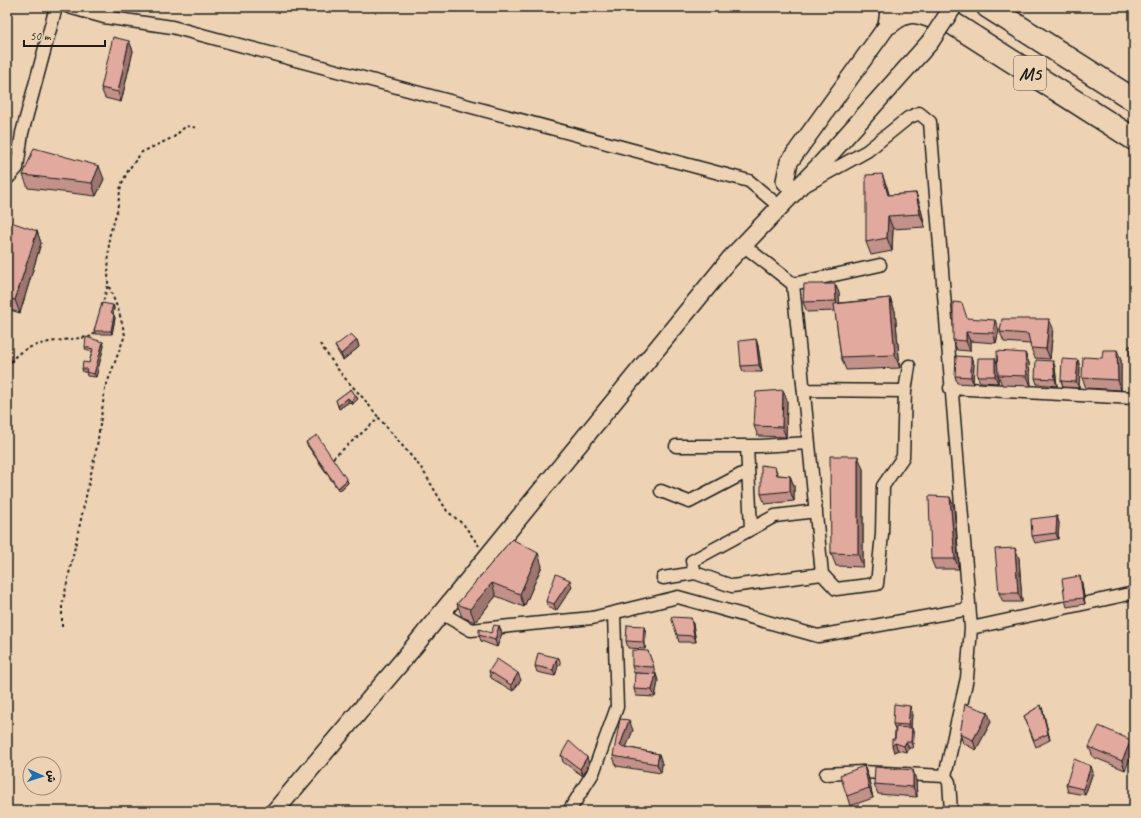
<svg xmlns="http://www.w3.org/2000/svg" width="1141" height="818" font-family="Caveat,'Playpen Sans Arabic',sans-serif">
  <rect width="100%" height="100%" fill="#edd3b4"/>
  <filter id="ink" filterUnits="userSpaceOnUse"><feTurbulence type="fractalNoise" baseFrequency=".025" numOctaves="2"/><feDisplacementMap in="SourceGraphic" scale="8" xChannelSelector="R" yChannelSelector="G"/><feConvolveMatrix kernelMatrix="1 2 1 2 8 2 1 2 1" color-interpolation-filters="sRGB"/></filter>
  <g filter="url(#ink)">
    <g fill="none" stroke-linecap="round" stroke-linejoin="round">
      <defs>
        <path id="minor" d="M69,7L104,17L172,27L749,181L780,207
          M7,179L17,168L22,133L56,7
          M806,185L867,151L908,118L919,113L930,122L971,628L967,678L945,776L949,782L951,811
          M743,245L793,284L880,265
          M950,388L1134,398
          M804,390L905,391L909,366
          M676,446H759L809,443
          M747,446L751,529
          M661,491L689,502L748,471
          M695,573L692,561L775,516L816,511
          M822,574L836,589L877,584L882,534L883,486L903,457L905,391
          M663,578L695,573L732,586L822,574L793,284
          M441,613L471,630L592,618L678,597L818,636L969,609
          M971,628L1134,593
          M826,774L862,772L945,776
          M569,811L593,773L617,707L614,614"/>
        <path id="secondary" d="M795,192L785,181L789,162L890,22
          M275,811L403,660L730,259L822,163L930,42"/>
        <path id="motorway" d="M892,7L890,22C909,6 919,12 941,20
          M927,7L1134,139
          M988,7L1134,100"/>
      </defs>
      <use href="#minor" stroke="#1c1c1c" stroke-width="15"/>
      <use href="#secondary" stroke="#1c1c1c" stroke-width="20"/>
      <use href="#motorway" stroke="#1c1c1c" stroke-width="25"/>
      <path stroke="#1c1c1c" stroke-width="2" stroke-dasharray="3 3" stroke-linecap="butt" d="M320,344L342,375L364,399L379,418
        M7,380C8,375 8,369 10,364C22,339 70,341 93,336L108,285
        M333,458L379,418L422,469L447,511L464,525L479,546
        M62,627V606L97,446L105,389L125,335L119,312L108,284L109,237L117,211L121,185L129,169L142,152L174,137L186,126L198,128"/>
      <use href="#minor" stroke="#edd3b4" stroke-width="12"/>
      <use href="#secondary" stroke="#edd3b4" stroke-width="17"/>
      <use href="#motorway" stroke="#edd3b4" stroke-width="22"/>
      <defs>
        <path id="secondary-bridge" d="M930,42L953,7"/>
      </defs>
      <use href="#secondary-bridge" stroke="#1c1c1c" stroke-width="20" stroke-linecap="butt"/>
      <use href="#secondary-bridge" stroke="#edd3b4" stroke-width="17"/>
    </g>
    <path fill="#c29189" stroke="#1c1c1c" d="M129,41L133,51L121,102L105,98L101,88Z
      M23,175L104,179L96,196L28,188Z
      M887,187L889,195L916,193L920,205L925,227L893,229L892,251L871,255L866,242Z
      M37,231L41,243L20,313L7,309V235Z
      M835,284L839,293V303L890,298L895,311L900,368L846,370L841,357L835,311L807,312L803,302Z
      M113,305L114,308L113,314L115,318L112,334H96L94,331Z
      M967,318L999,330L996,343L970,341V351L957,350L953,340Z
      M1053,328L1050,359L1035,358L1031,348L1030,344L1004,342L1000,332Z
      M756,339L758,346L762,372H743L741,366Z
      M357,340L359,347L343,360L338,352L335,346Z
      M103,342L104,346L96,377L87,376L86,372H83L82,369L89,363L92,352L86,350L85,347Z
      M1134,346V381L1130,371Z
      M1025,353L1029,363L1031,386L1002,385L998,375Z
      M1121,360V390L1086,388L1082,378Z
      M1053,361L1055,367L1057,386L1037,384L1035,378Z
      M974,364L973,384L957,383L955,376Z
      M998,365V383L980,382L977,376Z
      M1080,367L1079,388L1063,387L1061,381Z
      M351,389L358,399L352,405L349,402L339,409L336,400Z
      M787,400L786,437L758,436L754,426Z
      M306,442L347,480L348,483L339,491L307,445Z
      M775,467L778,475L790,476L794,486V501L765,504L761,494Z
      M863,469V567L836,566L831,553Z
      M954,507L959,569H935L931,559Z
      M1057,516L1059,523L1058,539L1035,543L1032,536Z
      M512,539L542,566L524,607L496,596L475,622L462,617L457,604Z
      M1019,558L1022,602H1003L999,593Z
      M1082,583L1085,604L1067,607L1065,600Z
      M572,587L556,611L548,607L546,601Z
      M691,618L693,624L696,642H679L677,635Z
      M644,626L646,633L645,649L628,648L626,641Z
      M491,633H502L497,647L481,641L479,635Z
      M648,651L656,674L634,673L632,666Z
      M559,658L561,665L558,666L555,676L537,672L535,666Z
      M489,671L521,680L513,691L491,678Z
      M656,674L658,681L655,697L636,696L634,689Z
      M1041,705L1043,711L1050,740L1036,747L1024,716Z
      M910,706L912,712L911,728H912L914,735L913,748H909L906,752L898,750L894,752L895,730L893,724Z
      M991,722L976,750L963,743L960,734Z
      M633,730L626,747L659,754L662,764L661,773L616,766L613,756Z
      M1131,740L1125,770L1093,757L1089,747Z
      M561,755L589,764L583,776L563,762Z
      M864,766L868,776L873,798L850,806L847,796Z
      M1093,772L1085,795L1068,792L1066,785Z
      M916,780L917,797L878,794L874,784Z"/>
    <path fill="#9e766f" stroke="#1c1c1c" d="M129,41L133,51L121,102L118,92Z
      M99,166L104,179L96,196L92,183Z
      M882,174L887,187L893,208L888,195Z
      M916,193L920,205L925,227L920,214Z
      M888,216L893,229L892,251L887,238Z
      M37,231L41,243L20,313L15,300Z
      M835,284L839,293L840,311L836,301Z
      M890,298L895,311L900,368L895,355Z
      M113,305L114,308L113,315L111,312Z
      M114,315L115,318L112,334L111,331Z
      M1049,319L1053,328L1050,359L1046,349Z
      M995,320L999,330L996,343L993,333Z
      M966,332L970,341V351L966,341Z
      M756,339L758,346L762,372L759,365Z
      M357,340L359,347L343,360L341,354Z
      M103,342L104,346L96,377L94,374Z
      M1117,350L1121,360V390L1118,380Z
      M1025,353L1029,363L1031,386L1027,376Z
      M971,357L974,364L973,384L971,377Z
      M995,358L998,365V383L995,376Z
      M1078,360L1080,367L1079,388L1076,382Z
      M1053,361L1055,367L1057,386L1055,379Z
      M783,390L787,400L786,437L782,427Z
      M356,396L358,399L352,405L351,401Z
      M348,398L349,402L339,409L338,406Z
      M858,456L863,469V567L858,554Z
      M790,476L794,486V501L790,491Z
      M347,480L348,483L339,491L338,488Z
      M950,497L954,507L959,569L955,559Z
      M1057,516L1059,523L1058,539L1056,533Z
      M1015,548L1019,558L1022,602L1018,593Z
      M538,553L542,566L524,607L520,594Z
      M1080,576L1082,583L1085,604L1083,598Z
      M570,580L572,587L556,611L554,604Z
      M492,583L496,596L475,622L470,609Z
      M691,618L693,624L696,642L694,636Z
      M499,626L502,633L497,647L495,640Z
      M644,626L646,633L645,649L643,642Z
      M556,660L558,666L555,676L553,670Z
      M518,673L521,680L513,691L511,685Z
      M656,674L658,681L655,697L652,690Z
      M1041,705L1043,711L1050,740L1048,734Z
      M910,706L912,712L911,731L908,725Z
      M988,712L991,722L976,750L973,740Z
      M629,720L633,730L623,756L620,746Z
      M912,728L914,735L913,748L911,742Z
      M1131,740L1134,748V751L1125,770L1122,761Z
      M906,742L909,748L906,752L904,746Z
      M895,743L898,750L894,752L892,746Z
      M659,754L662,764L661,773L657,764Z
      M587,757L589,764L583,776L580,769Z
      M864,766L868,776L873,798L869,788Z
      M1091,766L1093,772L1085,795L1083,789Z
      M913,770L916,780L917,797L913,787Z"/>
    <path fill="#e2a99f" stroke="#1c1c1c" d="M113,37L129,41L118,92L101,88Z
      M34,148L99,166L92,183L23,175Z
      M882,174L888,195L916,193L920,214L888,216L887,238L866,242V175Z
      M11,222L37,231L15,300L7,298V235Z
      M804,284H835L836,301L803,302Z
      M890,298L895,355L841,357L834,304Z
      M953,302L962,303L967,318L995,320L993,333L966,332V341L953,340Z
      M102,303L113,305L111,312L114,315L111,331H94Z
      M1002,319H1049L1046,349L1031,348L1028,334L1000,332Z
      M351,334L357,340L341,354L335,346Z
      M86,337L103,342L94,374L86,372L87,369H82L83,362L89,363L93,349L85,347Z
      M756,339L759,365L741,366L739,341Z
      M1129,346H1134V371H1130Z
      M1103,350H1117L1118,380L1082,378L1083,357L1102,358Z
      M997,351L1025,353L1027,376L998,375Z
      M956,356L971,357V377L955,376Z
      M978,358H995V376H977Z
      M1062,359L1078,360L1076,382L1061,381Z
      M1036,360L1053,361L1055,379L1035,378Z
      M351,389L356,396L351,401L348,398L338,406L336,400Z
      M783,390L782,427L754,426L756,392Z
      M317,435L347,480L338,488L306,442Z
      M830,456H858V554L831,553Z
      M761,465L775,467L777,475L790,476V491L761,494Z
      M929,496L950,497L955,559H931Z
      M1057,516L1056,533L1032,536L1031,519Z
      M512,539L538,553L520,594L492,583L470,609L457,604Z
      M1015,548L1018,593H999L995,549Z
      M556,574L570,580L554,604L546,601Z
      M1080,576L1083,598L1065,600L1062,579Z
      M671,617L691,618L694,636L677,635Z
      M494,625L499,626L495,640L479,635V629L491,633Z
      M627,625L644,626L643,642L626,641Z
      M632,650L648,651L654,667L632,666Z
      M538,653L559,658L556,660L553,670L535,666Z
      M497,659L518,673L511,685L489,671Z
      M635,673L656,674L652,690L634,689Z
      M894,704L910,706L908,725L893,724Z
      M965,704L988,712L973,740L960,734Z
      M1041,705L1048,734L1034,740L1024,716Z
      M620,719L629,720L620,746L659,754L657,764L613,756Z
      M1099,726L1131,740L1122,761L1089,747Z
      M896,727L912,728L911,742H906L904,746L895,743L892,746V739H895Z
      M569,741L587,757L580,769L561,755Z
      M1074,759L1091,766L1083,789L1066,785Z
      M864,766L869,788L847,796L840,775Z
      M875,767L913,770V787L874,784Z
      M955,807L970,811H955Z"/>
  </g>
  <g text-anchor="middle" stroke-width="3" stroke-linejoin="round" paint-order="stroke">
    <rect fill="#edd3b4" stroke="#5b534a" stroke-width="1" x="1014" y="56" width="32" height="34" rx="3"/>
    <g font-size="19" font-weight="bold" fill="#1c1c1c">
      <text x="1030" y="80">M5</text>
    </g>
  </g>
  <rect width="1141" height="818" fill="none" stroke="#edd3b4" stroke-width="24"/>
  <rect x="12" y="12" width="1117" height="794" fill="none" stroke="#1c1c1c" stroke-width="1.5" filter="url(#ink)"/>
  <g transform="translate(42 776) rotate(93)"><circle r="19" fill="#edd3b4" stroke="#998a77"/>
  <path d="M0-3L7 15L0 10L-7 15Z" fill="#1f6fb2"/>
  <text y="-6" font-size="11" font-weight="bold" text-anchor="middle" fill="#1c1c1c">ش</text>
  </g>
  <path d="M24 40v6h81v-6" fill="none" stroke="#1c1c1c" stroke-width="2"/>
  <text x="30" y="40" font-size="12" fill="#1c1c1c" stroke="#edd3b4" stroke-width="3" paint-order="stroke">50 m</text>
</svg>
